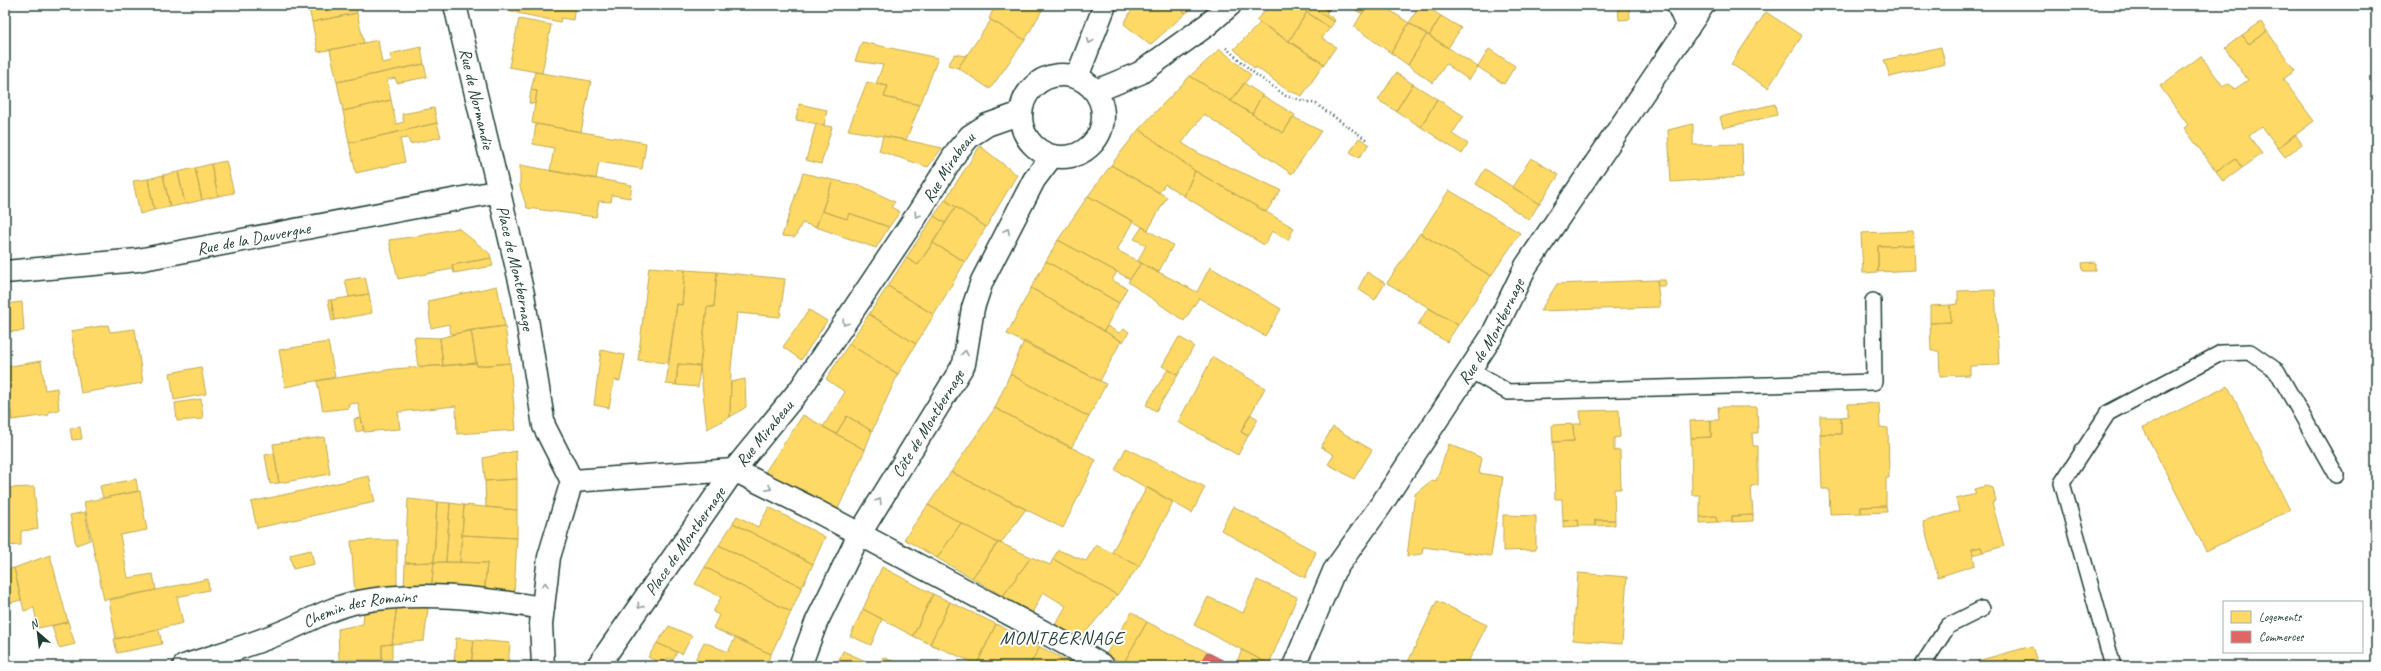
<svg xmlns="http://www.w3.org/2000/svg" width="2381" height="671" font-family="Caveat,sans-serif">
  <rect width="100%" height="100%" fill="#fff"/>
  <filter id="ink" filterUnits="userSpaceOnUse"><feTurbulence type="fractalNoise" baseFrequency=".025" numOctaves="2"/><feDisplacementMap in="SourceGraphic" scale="8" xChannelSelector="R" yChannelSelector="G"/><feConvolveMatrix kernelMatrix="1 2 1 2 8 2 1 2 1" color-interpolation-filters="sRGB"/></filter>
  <g filter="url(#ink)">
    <path fill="#ffd966" stroke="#bcaa57" d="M308,5H356L357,13L312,22Z
      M509,5H575L573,20L561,18L560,22L508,11Z
      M995,5H1045L1025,40L989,19Z
      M1134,5H1176L1186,13L1150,45L1124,24Z
      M1176,5H1196L1186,13Z
      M1271,5H1296L1307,12L1289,41L1256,20Z
      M1296,5H1308L1334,22L1330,28Z
      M1308,5H1320L1328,11L1326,13L1335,20L1334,22Z
      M1348,5H1367L1362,14Z
      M1367,5H1382L1409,23L1391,53L1354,27Z
      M1420,5H1424L1441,16L1429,36L1409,23Z
      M1461,5H1473L1468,11Z
      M1618,5H1629L1630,19L1619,20Z
      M1307,12L1330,28L1322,38L1336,47L1324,64L1289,41Z
      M1766,12L1802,36L1768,88L1731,64Z
      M357,13L364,43L318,52L312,22Z
      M1441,16L1461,28L1448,48L1429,36Z
      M519,19L551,25L542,73L509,67Z
      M991,20L1025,40L990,89L958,68Z
      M2261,22L2267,31L2249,44L2242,35Z
      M1260,23L1324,64L1302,96L1287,90L1256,67L1255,69L1234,49Z
      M1409,23L1427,34L1408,65L1391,53Z
      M2267,31L2295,71L2283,79L2314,121L2278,148L2262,126L2249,136L2262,154L2242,168L2235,158L2216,171L2184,128L2188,125L2160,86L2201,56L2223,86L2228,84L2235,89L2248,80L2225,48L2242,35L2249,44Z
      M1427,34L1478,67L1469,80L1446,64L1433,83L1408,65Z
      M378,40L382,63L392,61L390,54L421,47L424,64L337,82L330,50Z
      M862,42L938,58L920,105L884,97L888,86L876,84L883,65L855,61Z
      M1941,47L1945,64L1890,77L1884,60Z
      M1220,49L1251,75L1231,101L1190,76Z
      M1489,49L1515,66L1504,84L1478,67Z
      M955,54L966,56L958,68L948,65Z
      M424,64L427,77L397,83L395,78L387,80L391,100L343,111L337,82Z
      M535,72L591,81L581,132L532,123L537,91L531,90Z
      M1396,73L1413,84L1396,111L1378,100Z
      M1190,76L1283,133L1293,117L1321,131L1292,174L1204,114L1182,143L1198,153L1281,190L1266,212L1195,171L1139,129Z
      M867,82L888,86L884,97L920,105L906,140L848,130Z
      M1244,83L1262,95L1252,114L1231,101Z
      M1413,84L1437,99L1421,127L1396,111Z
      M531,90L537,91L535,104L529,103Z
      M1262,95L1295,115L1283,133L1252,114Z
      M1437,99L1464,116L1452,134L1468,144L1462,154L1421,127Z
      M391,100L396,124L404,122L402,114L434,108L437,123L349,143L343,111Z
      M799,104L827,110L824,125L796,120Z
      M1775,104L1777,115L1723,128L1720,117Z
      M437,123L441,137L410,144L408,138L400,139L405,162L356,173L349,143Z
      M536,124L646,143L642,169L599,162L596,179L550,171L554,148L533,144Z
      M816,124L832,127L821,164L806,160Z
      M1693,124V145L1742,144L1743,177L1671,182L1668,130Z
      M1139,129L1195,171L1184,196L1165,184L1159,193L1111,165Z
      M2295,134L2302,144L2285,157L2278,148Z
      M883,136L906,140L942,148L928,167L879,151Z
      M1359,138L1369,144L1359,158L1350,152Z
      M980,146L1017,175L986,227L945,200Z
      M1531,158L1559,175L1539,204L1512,187Z
      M2235,158L2242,168L2223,182L2216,171Z
      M226,161L234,193L218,196L211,164Z
      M211,164L218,196L202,200L195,168Z
      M520,165L632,185L630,198L612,195L611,202L599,201L596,217L527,208L520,187Z
      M1111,165L1167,197L1148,230L1088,196Z
      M195,168L202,200L185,204L178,172Z
      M1485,169L1539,204L1529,220L1476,184Z
      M1195,171L1294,228L1288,240L1272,231L1264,245L1184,196Z
      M178,172L185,204L170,207L163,175Z
      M803,173L833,180L816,227L802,223L795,237L782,236Z
      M163,175L170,207L154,210L148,179Z
      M148,179L154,210L140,214L133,181Z
      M833,180L862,186L895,202L891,207L900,212L889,227L849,213L847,219L822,211Z
      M1449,190L1520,233L1491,276L1421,234Z
      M5,195L8,212L5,213Z
      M1088,196L1133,221L1117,250L1141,263L1130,279L1058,240Z
      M945,200L956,207L945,223L934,216Z
      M956,207L986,227L965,262L933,243Z
      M822,211L847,219L849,213L889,227L876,248L816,227Z
      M934,216L945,223L918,265L906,258Z
      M1142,227L1173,245L1158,273L1138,261L1146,245L1134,239Z
      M458,228L490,254L491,258L452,265L453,269L398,279L389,240L419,236Z
      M1913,231L1914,245L1878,246V272L1863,273L1861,233Z
      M1420,233L1491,276L1458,325L1387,283Z
      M1058,240L1117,272L1112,280L1127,288L1119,303L1046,261Z
      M933,243L965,262L934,315L888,286L906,258L918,265Z
      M1914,245L1915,270L1878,272V246Z
      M491,258L493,266L454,273L452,265Z
      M1046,261L1119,303L1104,331L1031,288Z
      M2095,262V271H2083L2082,263Z
      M1141,263L1197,292L1210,267L1281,309L1265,336L1199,298L1184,321L1128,282Z
      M649,267L685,270L682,305L677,304L668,363L638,360Z
      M685,270L717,272L714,307H707L700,366L678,364L676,385L666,384L677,304L682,305Z
      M717,272L785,279L780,317L737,313L731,368L730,417L707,429L700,366L707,307H714Z
      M1367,272L1385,283L1375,300L1358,289Z
      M365,277L369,294L349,297L345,280Z
      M1657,280L1660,307L1540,311L1557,284Z
      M1657,280H1665L1666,286H1658Z
      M497,286L505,326L451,334L449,324L431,328L428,301Z
      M888,286L934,315L916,344L869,314Z
      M1031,288L1121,341L1100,381L1007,334Z
      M1995,290L1999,365L1970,366V375L1940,376L1939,351H1931L1930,323L1951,322L1950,305L1958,304V291Z
      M369,294L372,313L335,320L331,300Z
      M328,300H331L335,320L332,321Z
      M22,302L24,331L5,332V304Z
      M1950,305L1951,322L1930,323V306Z
      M1428,308L1458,325L1447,342L1418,325Z
      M809,310L827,321L801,360L783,347Z
      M869,314L916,344L898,374L849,344Z
      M108,325L110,332L135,329L143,383L81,393L71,331Z
      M505,326L510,363L477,366L471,330Z
      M1107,326L1119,333L1124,329L1129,332L1123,342L1104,331Z
      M471,330L476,363L443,366L440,338Z
      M414,337L440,338L443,366H418Z
      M1179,337L1194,346L1178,375L1162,366Z
      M1024,341L1106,384L1089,417L1010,374Z
      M328,342L335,377L285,387L279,350Z
      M849,344L898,374L872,431L847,416L836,434L823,427L845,392L826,379Z
      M601,350L625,355L620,381L614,380L609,408L594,405Z
      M1213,357L1265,388L1241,432L1248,436L1238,455L1178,422Z
      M41,361L45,390L57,388L59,410L48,412L49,415L12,420L5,367Z
      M476,363L477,366L510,363L516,430L457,434L456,406L398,412L400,429L364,432L358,403L348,404L349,408L323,411L317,381L393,369Z
      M678,364L700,366L698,387L676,385Z
      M201,367L206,394L174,400L170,373Z
      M1168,369L1178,375L1156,411L1146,405Z
      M1010,374L1089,417L1071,448L995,408Z
      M745,379L746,407L730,417L731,382Z
      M5,381H7L12,420L5,421Z
      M2228,386L2290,510L2206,551L2143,428Z
      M201,399L203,419L177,421L175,403Z
      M1879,403L1880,427L1888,428L1889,478H1886V506L1861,507V513L1830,514L1829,489H1822L1820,434H1841V417L1848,416V404Z
      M1718,407H1757L1758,433H1752L1753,446H1758V485L1751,486L1753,515L1732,516V522H1717L1716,516L1700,517V495H1692L1691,438L1711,437V420H1719Z
      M995,408L1096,460L1063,528L951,472Z
      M1619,410L1620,437L1614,438V451L1620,450L1621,489H1614L1615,520H1595V526H1579L1578,520L1563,521L1562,499H1555L1553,442L1574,441L1573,424H1581L1580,411Z
      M1250,414L1258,419L1248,436L1241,432Z
      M803,415L865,450L836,513L763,475Z
      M847,416L872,431L865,450L836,434Z
      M1820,417H1841V434H1820Z
      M361,418L364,430L356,432L354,419Z
      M1711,420V437L1691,438L1690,421Z
      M1573,424L1574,441L1553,442L1552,425Z
      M80,427L82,439L72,440L70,428Z
      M1333,427L1372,450L1354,479L1328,464L1334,455L1321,447Z
      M324,437L330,474L279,483L273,444Z
      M1449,444L1482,458L1479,473L1503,477L1491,556L1423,547L1422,554L1407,556L1415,494L1432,480L1436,481Z
      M1126,448L1205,487L1192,513L1115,470Z
      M516,451L517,479L485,481L483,458Z
      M274,453L279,483L270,484L265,455Z
      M951,472L1026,509L1001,543H998L928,505Z
      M369,476L375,502L257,528L251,502Z
      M136,479L138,491L103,498L100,486Z
      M517,479V510L486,507L485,481Z
      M1986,486L1993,488L1996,501L1992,503L2004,546L1983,552L1981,547L1972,549L1975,565L1938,577L1923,522L1959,511L1956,499L1976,494L1974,489Z
      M34,487L38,529L21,531V545L5,546V501H9L8,488Z
      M1147,487L1173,502L1139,566L1112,552Z
      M140,491L147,530L120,535L128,578L153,574L156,590L104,600L84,502Z
      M408,499L437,502L434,562L405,563Z
      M437,502L450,503L446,562H434Z
      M450,503L464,505L460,562H446Z
      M464,505L517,510V538L462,535Z
      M928,505L961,523L937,558L904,539Z
      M1233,506L1316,552L1305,578L1221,530Z
      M1886,506L1887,512L1861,513V507Z
      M769,507L825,537L813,564L733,523L737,516L758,527Z
      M85,512L90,540L76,545L70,515Z
      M1503,515L1536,516V550L1503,551Z
      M1753,515V521L1732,522V516Z
      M1716,516L1717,522L1700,523V517Z
      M1578,520L1579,526L1563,527V521Z
      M1595,520H1615V525L1595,526Z
      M733,523L813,564L802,587L719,545Z
      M961,523L998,543L972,578L937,558Z
      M462,535L517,538L514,595L484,594L487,563L460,562Z
      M379,540H397V593L355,595L351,541Z
      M998,542L1031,557L1003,596L972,578Z
      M719,545L802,587L791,612L705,567Z
      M1096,545L1139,566L1117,595L1053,559L1058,550L1086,561Z
      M1981,547L1983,552L1973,555L1972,549Z
      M311,550L314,564L293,569L290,555Z
      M50,555L68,622L38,628L34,608L24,611L14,568Z
      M1031,557L1050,565L1053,559L1117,595L1080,639L1055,625L1066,606L1043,592L1032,613L1003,596Z
      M434,562L431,591L404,589L405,563Z
      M434,562L487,563L484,594L431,591Z
      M705,567L791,612L771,654L713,628L719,615L713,612L721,597L695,584Z
      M882,567L933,594L913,636L863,609Z
      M14,568L21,600L5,604V570Z
      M1578,573L1627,577L1622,644L1573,640Z
      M208,579L209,590L177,597L183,623L116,639L109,600Z
      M1257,580L1297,597L1269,664L1194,625L1208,597L1243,613Z
      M933,594L950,602L930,644L913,636Z
      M429,600L424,641L392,644L397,604Z
      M1437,601L1487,625L1466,666H1406Z
      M950,602L996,624L977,664L930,644Z
      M397,604L392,644L382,645V660H339L338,629L363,624L364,609Z
      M863,609L882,619L871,645L850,636Z
      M1132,612L1147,622L1123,664L1106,654Z
      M68,622L75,644L59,648L52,626Z
      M1147,622L1207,652L1198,666H1127L1123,664Z
      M996,624L1040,647L1029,666H981L977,664Z
      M669,626L692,636L682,654L657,643Z
      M159,630L162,644L117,653L114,639Z
      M456,638L474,640L471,665L454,664Z
      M735,638L771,654L766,666H709L695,660L704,642L728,652Z
      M474,640L510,643L508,666H454V664L471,665Z
      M657,643L677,652L673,660L668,658L665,665L648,657Z
      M392,644V659L382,660V645Z
      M2032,646L2038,665L2042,664L2043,666H1978L1977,661Z
      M1040,647L1064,659L1073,663L1071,666H1029Z
      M1242,650L1269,664V666H1235Z
      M843,651L877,666H836Z
      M883,657L903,666H880Z"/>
    <path fill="#e06666" stroke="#a65a57" d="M1320,5H1333L1328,11Z
      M1207,652L1234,666H1198Z"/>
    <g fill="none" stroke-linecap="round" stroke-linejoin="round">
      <defs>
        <path id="lane" d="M1470,370L1508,392L1874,382L1873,301
          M1922,666L1948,626L1982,609
          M2113,666L2062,483L2108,413L2221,353L2250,352L2277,371L2336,475"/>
        <g id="street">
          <path id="s1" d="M455,5L523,294L544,426L572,481L549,557L541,624L543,666"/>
          <path d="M1678,5L1688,28"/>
          <circle cx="1062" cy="116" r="41"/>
          <path d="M1077,77L1105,5"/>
          <path d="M1096,91L1140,73L1207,25L1230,5"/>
          <path id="s2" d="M5,272L138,260L500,191"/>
          <path d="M734,470L807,506L1066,644L1103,666"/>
          <path d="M572,481L734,470"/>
          <path id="s3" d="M184,666C217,655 252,645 285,631C309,621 332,607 358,602C419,590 482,598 543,608"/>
          <path id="s4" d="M598,666L734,470L801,388L917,215L957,151L970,136L987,125L1021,113"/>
          <path id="s5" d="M800,666L816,623L859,535L964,364L973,308L982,281L1034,180L1052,156"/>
        </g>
        <g id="secondary">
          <path id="s6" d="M1294,666L1334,571L1381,505L1492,336L1526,266L1703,5"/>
        </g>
      </defs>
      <use href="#lane" stroke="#1f3d34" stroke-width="18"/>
      <use href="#street" stroke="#1f3d34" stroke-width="25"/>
      <use href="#secondary" stroke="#1f3d34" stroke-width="25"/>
      <path stroke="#1f3d34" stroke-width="2.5" stroke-dasharray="1 3" stroke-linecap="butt" d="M1226,48L1255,74L1286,96L1316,104L1367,140"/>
      <use href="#lane" stroke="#fff" stroke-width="15"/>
      <use href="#street" stroke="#fff" stroke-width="22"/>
      <use href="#secondary" stroke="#fff" stroke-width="22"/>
    </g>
    <defs><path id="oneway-chevron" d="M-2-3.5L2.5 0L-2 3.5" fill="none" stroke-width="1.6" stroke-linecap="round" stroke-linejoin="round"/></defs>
    <g stroke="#8f9e9a">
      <use href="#oneway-chevron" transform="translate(1090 41) rotate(110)"/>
      <use href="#oneway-chevron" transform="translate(917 215) rotate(123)"/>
      <use href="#oneway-chevron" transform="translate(1007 231) rotate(-63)"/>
      <use href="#oneway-chevron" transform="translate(845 323) rotate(124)"/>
      <use href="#oneway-chevron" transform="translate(965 353) rotate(-81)"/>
      <use href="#oneway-chevron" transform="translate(769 488) rotate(26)"/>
      <use href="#oneway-chevron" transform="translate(879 501) rotate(-58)"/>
      <use href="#oneway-chevron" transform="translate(545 585) rotate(-83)"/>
      <use href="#oneway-chevron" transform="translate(640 606) rotate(125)"/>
    </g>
  </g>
  <g text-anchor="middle" stroke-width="4" stroke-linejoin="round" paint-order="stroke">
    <g font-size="17" fill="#1f3d34" stroke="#fff">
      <text dy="6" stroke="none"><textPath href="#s1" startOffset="96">Rue de Normandie</textPath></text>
      <text dy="6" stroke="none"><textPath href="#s4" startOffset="610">Rue Mirabeau</textPath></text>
      <text dy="6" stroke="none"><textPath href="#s2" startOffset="251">Rue de la Dauvergne</textPath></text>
      <text dy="6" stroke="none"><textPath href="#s1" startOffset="270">Place de Montbernage</textPath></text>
      <text dy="6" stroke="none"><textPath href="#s6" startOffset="390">Rue de Montbernage</textPath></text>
      <text dy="6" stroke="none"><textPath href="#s5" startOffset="275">Côte de Montbernage</textPath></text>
      <text dy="6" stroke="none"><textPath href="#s4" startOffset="286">Rue Mirabeau</textPath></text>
      <text dy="6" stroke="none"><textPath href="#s4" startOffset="152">Place de Montbernage</textPath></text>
      <text dy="6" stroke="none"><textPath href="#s3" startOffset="186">Chemin des Romains</textPath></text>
    </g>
    <g font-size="19" letter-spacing="1" fill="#1f3d34" stroke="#fff">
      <text x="1062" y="644">MONTBERNAGE</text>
    </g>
  </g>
  <rect width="2381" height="671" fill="none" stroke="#fff" stroke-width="20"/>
  <rect x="10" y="10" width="2361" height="651" fill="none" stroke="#1f3d34" stroke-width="1.5" filter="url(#ink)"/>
  <rect x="2223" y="601" width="140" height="52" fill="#ffffff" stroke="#a5b1ae"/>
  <rect x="2231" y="611" width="20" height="12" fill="#ffd966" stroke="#a5b1ae"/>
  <text x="2259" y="621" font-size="12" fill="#1f3d34">Logements</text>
  <rect x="2231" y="631" width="20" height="12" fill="#e06666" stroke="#a5b1ae"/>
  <text x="2259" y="641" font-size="12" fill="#1f3d34">Commerces</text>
  <g transform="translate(38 633) rotate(332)" stroke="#ffffff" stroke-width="3" paint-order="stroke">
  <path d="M0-3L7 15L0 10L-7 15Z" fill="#1f3d34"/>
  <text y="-6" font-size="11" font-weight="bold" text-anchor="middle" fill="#1f3d34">N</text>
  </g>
</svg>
